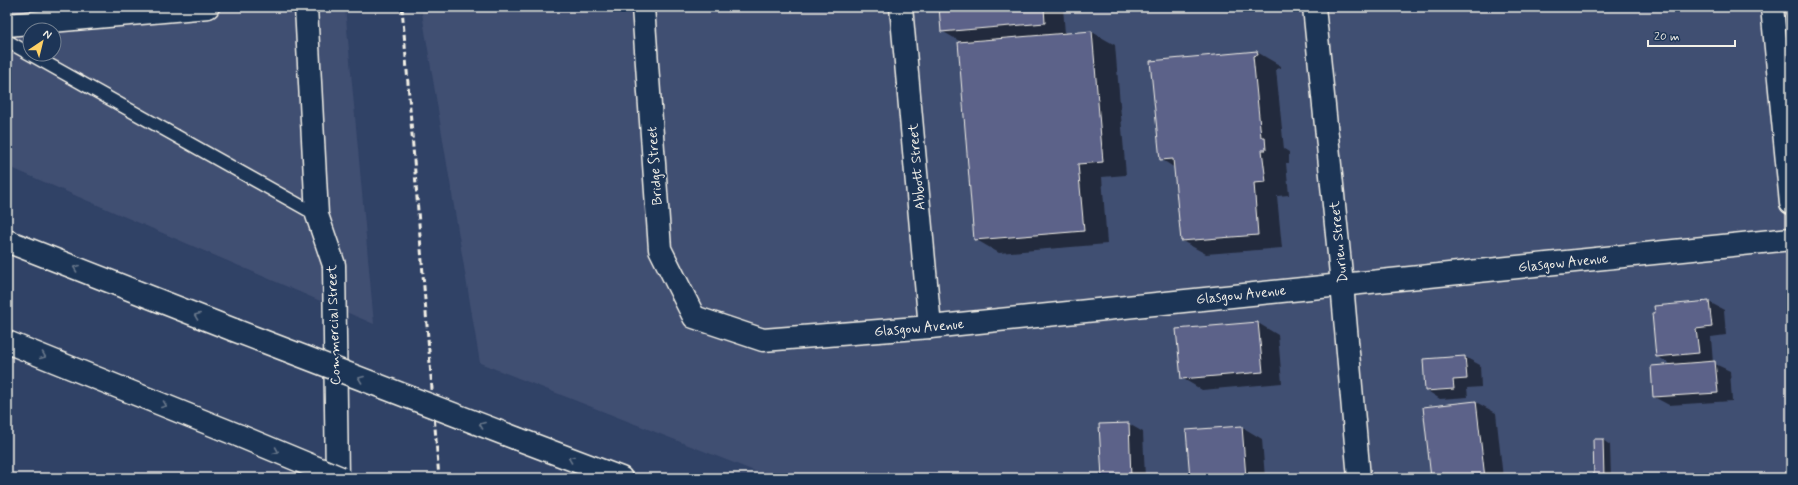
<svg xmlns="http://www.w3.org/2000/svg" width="1798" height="485" font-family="Mynerve,sans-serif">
  <rect width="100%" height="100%" fill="#304266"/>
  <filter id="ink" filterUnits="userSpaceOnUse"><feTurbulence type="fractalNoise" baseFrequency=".025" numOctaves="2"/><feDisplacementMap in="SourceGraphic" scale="8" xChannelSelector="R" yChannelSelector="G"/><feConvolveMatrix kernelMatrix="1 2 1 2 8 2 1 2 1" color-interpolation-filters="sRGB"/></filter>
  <g filter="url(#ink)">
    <path fill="#414f72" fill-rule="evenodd" d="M7,7H345L374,324L7,166ZM30,30H54V54H30Z
      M421,7H1791V478H772L480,363Z"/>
    <path fill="#0007" d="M940,7H1063L1065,34L1092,32L1115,45L1126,175L1102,177L1107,244L999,253L975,239L961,42L942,31Z
      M1257,52L1281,66V68L1276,69L1284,149L1289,152V163H1286L1289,195L1277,196L1282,248L1206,254L1182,241L1175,168L1161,159L1151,62Z
      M1709,302L1724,310L1726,335L1711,337L1713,363L1730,371L1732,401L1669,405L1654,397L1673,366L1657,356L1655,307Z
      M1258,323L1278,335L1282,383L1202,390L1182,378Z
      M1465,357L1480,365L1481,387L1467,388L1468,397L1440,399L1426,390Z
      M1476,402L1496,413L1503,478H1432Z
      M1129,424L1143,432L1145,478H1103Z
      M1242,427L1262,439L1265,478H1191Z
      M1603,440L1610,445L1611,478H1595Z"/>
    <path fill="#5c6289" stroke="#f4f1e8" d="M939,7H1044L1045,23L941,32Z
      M1092,31L1103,162L1078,164L1084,231L974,240L958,42Z
      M1257,51L1258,55L1253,56L1261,137H1265L1266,150H1262L1266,182L1254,183L1258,235L1181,241L1173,159L1160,160L1150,61Z
      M1709,301L1712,327L1696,329L1699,353L1656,357L1652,313H1655L1654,306Z
      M1258,322L1263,372L1181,379L1176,329Z
      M1465,356L1467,379L1453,380L1454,389L1425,391L1423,359Z
      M1715,361L1718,393L1653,397L1651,366Z
      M1476,401L1485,478H1431L1423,407Z
      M1129,423L1131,478H1102L1099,424Z
      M1242,426L1246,478H1190L1186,430Z
      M1593,439H1603L1604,478H1594Z"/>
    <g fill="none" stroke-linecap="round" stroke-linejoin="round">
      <defs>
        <path id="service" d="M7,41L30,54
          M30,54L317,215"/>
        <path id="minor" d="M306,7L317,215L334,265L337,478
          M901,7L930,327
          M1314,7L1342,284L1359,478
          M1772,7L1791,203"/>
        <path id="tertiary" d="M643,7L660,249L694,317L763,340L930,327L1791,239
          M7,25L208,7"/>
        <path id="motorway" d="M7,241L234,330
          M7,342L240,436
          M518,439L621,478"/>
      </defs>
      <use href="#service" stroke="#f4f1e8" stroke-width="15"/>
      <use href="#minor" stroke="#f4f1e8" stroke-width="25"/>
      <use href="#tertiary" stroke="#f4f1e8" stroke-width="25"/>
      <use href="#motorway" stroke="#f4f1e8" stroke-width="25"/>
      <use href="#service" stroke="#1d3557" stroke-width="12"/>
      <use href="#minor" stroke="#1d3557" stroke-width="22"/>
      <use href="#tertiary" stroke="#1d3557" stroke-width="22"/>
      <use href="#motorway" stroke="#1d3557" stroke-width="22"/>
      <path stroke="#f4f1e8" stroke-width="3" stroke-dasharray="6 3" stroke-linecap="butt" d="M402,7L439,478"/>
      <defs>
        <path id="motorway-bridge" d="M234,330L518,439
          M240,436L341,478"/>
      </defs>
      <use href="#motorway-bridge" stroke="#f4f1e8" stroke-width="25" stroke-linecap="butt"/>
      <use href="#motorway-bridge" stroke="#1d3557" stroke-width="22"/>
    </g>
    <defs><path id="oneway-chevron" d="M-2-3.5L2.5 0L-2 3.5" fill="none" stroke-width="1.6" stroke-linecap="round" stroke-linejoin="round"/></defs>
    <g stroke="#68778a">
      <use href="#oneway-chevron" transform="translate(76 268) rotate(-159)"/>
      <use href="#oneway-chevron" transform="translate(197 316) rotate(-159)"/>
      <use href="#oneway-chevron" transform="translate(43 356) rotate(22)"/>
      <use href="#oneway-chevron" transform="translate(361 379) rotate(-159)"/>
      <use href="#oneway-chevron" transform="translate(164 405) rotate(22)"/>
      <use href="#oneway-chevron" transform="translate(482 425) rotate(-159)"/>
      <use href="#oneway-chevron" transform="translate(276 451) rotate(23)"/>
      <use href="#oneway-chevron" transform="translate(571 459) rotate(-159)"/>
    </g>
  </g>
  <g text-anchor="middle" stroke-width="4" stroke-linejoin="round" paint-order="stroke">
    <g font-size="14" fill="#f4f1e8" stroke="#1d3557">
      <text transform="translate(654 166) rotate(-94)" y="5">Bridge Street</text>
      <text transform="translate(916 167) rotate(-95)" y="5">Abbott Street</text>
      <text transform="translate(1338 242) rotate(-96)" y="5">Durieu Street</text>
      <text transform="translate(1563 262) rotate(-6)" y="5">Glasgow Avenue</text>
      <text transform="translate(1241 294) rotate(-6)" y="5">Glasgow Avenue</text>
      <text transform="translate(333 325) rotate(-92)" y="5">Commercial Street</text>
      <text transform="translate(919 327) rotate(-5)" y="5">Glasgow Avenue</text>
    </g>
  </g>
  <rect width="1798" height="485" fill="none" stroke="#1d3557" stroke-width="24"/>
  <rect x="12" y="12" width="1774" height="461" fill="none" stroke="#f4f1e8" stroke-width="1.5" filter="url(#ink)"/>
  <g transform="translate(42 42) rotate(35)"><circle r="19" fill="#1d3557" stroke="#738091"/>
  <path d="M0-3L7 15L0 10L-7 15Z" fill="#ffd166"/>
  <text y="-6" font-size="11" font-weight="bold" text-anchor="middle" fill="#f4f1e8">N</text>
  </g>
  <path d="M1648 40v6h87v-6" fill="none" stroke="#f4f1e8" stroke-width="2"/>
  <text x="1654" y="40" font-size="12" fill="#f4f1e8" stroke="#1d3557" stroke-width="3" paint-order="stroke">20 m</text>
</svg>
